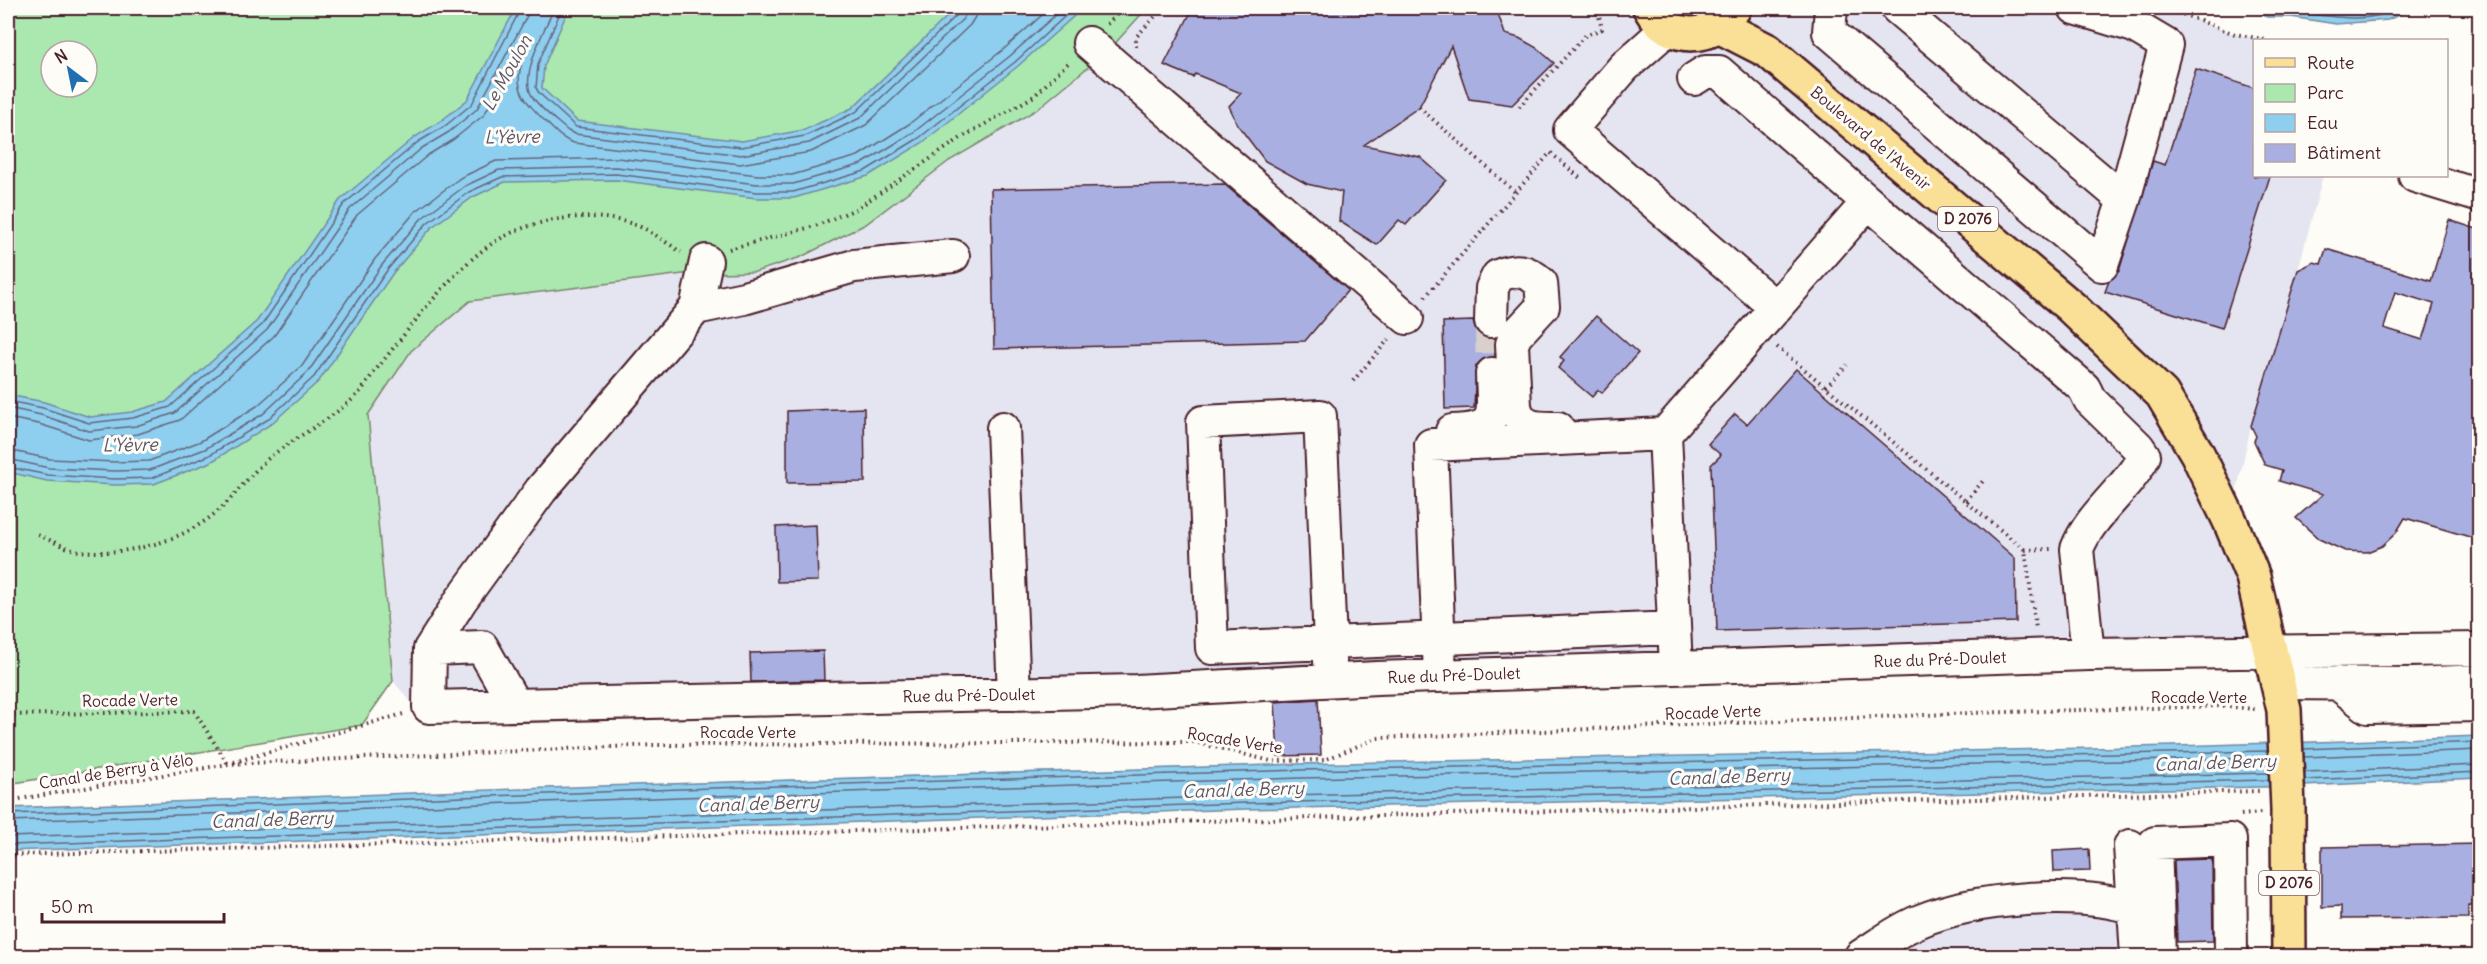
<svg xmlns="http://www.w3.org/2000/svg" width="2487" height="964" font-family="Delius,sans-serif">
  <rect width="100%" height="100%" fill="#fdfcf7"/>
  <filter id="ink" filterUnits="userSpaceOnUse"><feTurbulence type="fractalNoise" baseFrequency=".0167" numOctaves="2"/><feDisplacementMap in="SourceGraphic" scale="12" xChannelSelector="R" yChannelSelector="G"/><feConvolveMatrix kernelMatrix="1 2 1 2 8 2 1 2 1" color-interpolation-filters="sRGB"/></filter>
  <g filter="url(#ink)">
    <path fill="#e4e5f0" d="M1147,8H2166L2235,34L2268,40H2254V176H2323L2298,270L2251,426L2230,521L2270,653L422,715L393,681L368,415L411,351L470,301L683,274L755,272L801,257L866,224L949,161L1036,110L1110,49Z
      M2105,907L2129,929L2131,956H1875L1929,922Z"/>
    <path fill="#aae8af" stroke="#7a846d" stroke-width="1.5" fill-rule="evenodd" d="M8,8H1147L1110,49L1036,110L949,161L866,224L801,257L755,272L683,274L470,301L411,351L368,415L393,681L362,725L8,784ZM51,51H87V87H51Z"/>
    <path fill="#8ecff0" stroke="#7389a1" stroke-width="1.5" d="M516,8H569L544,66L542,88L577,121L742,141L804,130L852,108L956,8H1083L1018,66L922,143L868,176L794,198H757L616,180L505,182L473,197L432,227L393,273L319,381L271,424L211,462L154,484L115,485L47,481L8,472V395L44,402L90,417L132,412L166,402L257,321L340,200L415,137L441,121L467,100Z
      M2250,8H2413L2388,20L2336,24L2291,17H2267Z
      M2480,736L2479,778L2303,786L1247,809L8,851V808C438,792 869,775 1299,764C1693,754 2086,752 2480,736Z"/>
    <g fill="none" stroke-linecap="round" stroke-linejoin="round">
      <path stroke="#65657a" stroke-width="1.5" d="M554,8C546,27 519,76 532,96C540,109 557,121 568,131L575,134L741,155L809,143L860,118L963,19L967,8
        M562,8L538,64L536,88L539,93L576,127L741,147L805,136L856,112L958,14L960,8
        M2262,8C2272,13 2283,10 2294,12C2329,16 2367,25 2400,8
        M2315,8L2336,11L2380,8
        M8,401L43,408L89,423L133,418L170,407L262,325L344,204L418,142L445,126L472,104L521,8
        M8,408L41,415L89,431L136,426L175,413L267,330L350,209L422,148L449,132L477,109L527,16L528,8
        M8,418L39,424L89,440L138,434L180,420L274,336L357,215L428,155L454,139L484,115L525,39L529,42C512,85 516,93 548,124C556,132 563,140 574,143L740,164L811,152L866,125L970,25L975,17L976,8
        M8,450L50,459L115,462L149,461L201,441L257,406L302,366L375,259L415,212L460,178L496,161L617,158L758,175H792L858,156L909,124L1004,49L1050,8
        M8,459L49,468L115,471L150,470L205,449L263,414L308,372L382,265L422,218L465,186L499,170L616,167L757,184H793L862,164L914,132L1010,56L1063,8
        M8,467L48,475L115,479L152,478L208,456L267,420L314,377L388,269L427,223L469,192L502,177L616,174L757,192H793L865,171L919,138L1015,62L1074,8
        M2304,749L2480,742
        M2304,757L2480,750
        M2305,772L2480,765
        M2305,780L2480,772
        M8,814L680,789L1301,770L2268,751
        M8,821L681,797L1301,778L2268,758
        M8,837L1246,796L2269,773
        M8,845L1247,803L2269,780"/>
    </g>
    <path fill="#a9b0e1" stroke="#4a1f2b" stroke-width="1.5" fill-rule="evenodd" d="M1193,8H1496L1505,34L1519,38L1537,48L1554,63L1512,105L1469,99L1451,46L1419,107L1364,145L1420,157L1446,180L1406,225L1399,220L1377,245L1339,221L1342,192L1307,184L1265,161L1237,124L1229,106L1241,93L1195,74L1193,77L1164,65Z
      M2196,69L2254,88V176H2270L2222,328L2105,292L2109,281L2119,271L2153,161L2165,165Z
      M1224,184L1348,290L1305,341L994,349L991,189Z
      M2449,220L2480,230V540L2405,518L2396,533L2382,546L2367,552L2345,551L2319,539L2296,518L2323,494L2279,481L2282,470L2265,465L2254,441L2256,436L2251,426L2298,270L2314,262L2321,264L2326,249L2431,281ZM2395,292L2434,304L2423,340L2384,328Z
      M1596,316L1638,353L1602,393L1598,390L1592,397L1558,368L1564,361L1560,357Z
      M1473,321L1475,329L1481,336L1495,338V357L1483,359L1476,366L1474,408L1445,409L1443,322Z
      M1796,369L2015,558L2016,622L1717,631L1711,465L1721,455L1708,444L1735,414L1747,424Z
      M864,408L865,482L787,483V411Z
      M816,525L818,581L777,582L776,527Z
      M823,651L824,680L751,682L750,653Z
      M1318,699L1321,755L1278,756L1275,702Z
      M2480,844V905H2468V918L2341,919V906L2322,907V847Z
      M2089,849L2090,871L2054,872L2053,851Z
      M2212,859L2213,941L2177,942L2174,860Z"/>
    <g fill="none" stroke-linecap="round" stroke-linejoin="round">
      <path stroke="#d9d0ce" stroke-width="32" stroke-dasharray="32 16" stroke-linecap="butt" d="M1491,321L1492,374"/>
      <defs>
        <path id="minor" d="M1831,8L1829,32L2102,265L2124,200L1897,8
          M2075,8L2134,26L2166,45L2124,200
          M1668,28L1624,67L1570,130L1775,307
          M1089,43L1407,318
          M2415,176L2480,196
          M1868,202L2084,388L2090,400L2138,447L2144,456C2127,490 2091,513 2077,549L2088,654
          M706,261L696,308L541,490L461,600L430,649L429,707L1136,691L1377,678L2088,654L2480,649
          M696,308L744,298L854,266L953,256
          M1491,321L1492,288L1498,276C1516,268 1527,270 1541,283L1543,306L1516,335L1512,344L1515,406C1520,430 1538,428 1558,428
          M1320,416L1330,643L1212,648L1203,422Z
          M1003,428L1014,694
          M1452,431C1501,430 1493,414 1492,374
          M430,649L482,647L515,705
          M1330,662V643L1673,628
          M1676,667L1665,434L1868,202L1719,72H1705L1694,79
          M1440,676L1431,445L1665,434
          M2277,683L2414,684L2480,681
          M2337,683L2368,707L2480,705
          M2130,846L2137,956
          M1861,956C1880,944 1899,929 1920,921C1974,898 2078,890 2134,908
          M2159,956L2155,843L2230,840L2231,956"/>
        <path id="major" d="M1650,8C1669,43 1715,42 1734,8
          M1719,26L1768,51L2071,307L2162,394L2197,453L2230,521L2253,577L2284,710L2288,809L2289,956"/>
      </defs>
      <use href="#minor" stroke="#4a1f2b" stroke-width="36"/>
      <use href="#major" stroke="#4a1f2b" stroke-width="38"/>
      <path stroke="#4a1f2b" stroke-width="4" stroke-dasharray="1.5 4.5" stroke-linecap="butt" d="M2166,8L2235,34L2268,40
        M1107,24L1123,8
        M1136,47V37L1163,8
        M1419,107L1516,193
        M1519,107L1586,35L1602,29L1597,8
        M1551,153L1580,178
        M729,249L815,226L856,209L961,138L1034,96L1070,61
        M1425,297L1550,153
        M1777,347L2025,550L2036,629
        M1353,381L1389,339
        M1826,387L1847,365
        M1966,501L1983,481
        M38,535C51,540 66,549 80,551C125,556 178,543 213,515C236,497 251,471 274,454C302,433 334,418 359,393C365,387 369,378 375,371C391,351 407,331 423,311C441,290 461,267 483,250C524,217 600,206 647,230C659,237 670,245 681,252
        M2025,550L2052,549
        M8,715L194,711L228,764
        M234,762L403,714
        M8,801L228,764L655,745L1194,742L1271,761L1324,760L1377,738L1972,713L2222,706L2255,709
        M2241,815L2261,813
        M8,855L2259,791"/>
      <use href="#minor" stroke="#fdfcf7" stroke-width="32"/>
      <use href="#major" stroke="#fadf96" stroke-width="33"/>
    </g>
  </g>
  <g text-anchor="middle" stroke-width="6" stroke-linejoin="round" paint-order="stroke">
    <g fill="#fdfcf7" stroke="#806168" stroke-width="1.5">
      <rect x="1938" y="207" width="60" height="24" rx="4.5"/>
      <rect x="2259" y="871" width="60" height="24" rx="4.5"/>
    </g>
    <g font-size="15" font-weight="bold" fill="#4a1f2b">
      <text x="1968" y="224">D 2076</text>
      <text x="2289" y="888">D 2076</text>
    </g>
    <g font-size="16" fill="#4a1f2b" stroke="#fdfcf7">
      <text transform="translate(1871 138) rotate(40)" y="6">Boulevard de l'Avenir</text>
      <text transform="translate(1940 659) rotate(-2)" y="6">Rue du Pré-Doulet</text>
      <text transform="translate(1454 675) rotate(-2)" y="6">Rue du Pré-Doulet</text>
      <text transform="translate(969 695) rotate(-1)" y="6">Rue du Pré-Doulet</text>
      <text x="2199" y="703">Rocade Verte</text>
      <text transform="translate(130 700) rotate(-1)" y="6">Rocade Verte</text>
      <text transform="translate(1713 712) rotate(-2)" y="6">Rocade Verte</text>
      <text x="748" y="738">Rocade Verte</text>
      <text transform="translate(1235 740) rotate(9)" y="6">Rocade Verte</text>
      <text transform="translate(116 771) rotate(-9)" y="6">Canal de Berry à Vélo</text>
    </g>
    <g font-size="18" font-style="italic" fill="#5e5466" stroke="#fdfcf7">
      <text transform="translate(507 73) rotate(-61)" y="6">Le Moulon</text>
      <text transform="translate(512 137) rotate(-1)" y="6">L'Yèvre</text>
      <text transform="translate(130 445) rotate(-1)" y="6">L'Yèvre</text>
      <text transform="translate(2215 763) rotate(-2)" y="6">Canal de Berry</text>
      <text transform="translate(1729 777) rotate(-2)" y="6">Canal de Berry</text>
      <text transform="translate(1243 790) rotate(-2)" y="6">Canal de Berry</text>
      <text transform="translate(758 804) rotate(-2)" y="6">Canal de Berry</text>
      <text transform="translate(272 820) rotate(-2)" y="6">Canal de Berry</text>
    </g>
  </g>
  <rect width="2487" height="964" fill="none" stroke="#fdfcf7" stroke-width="30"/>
  <rect x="15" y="15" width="2457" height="934" fill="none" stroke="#4a1f2b" stroke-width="2" filter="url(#ink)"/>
  <rect x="2253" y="39" width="195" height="138" fill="#fdfcf7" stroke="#b5a4a5" stroke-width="1.5"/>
  <rect x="2265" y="58" width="30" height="9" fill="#fadf96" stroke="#b5a4a5" stroke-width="1.5"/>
  <text x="2307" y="69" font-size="18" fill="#4a1f2b">Route</text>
  <rect x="2265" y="84" width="30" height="18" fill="#aae8af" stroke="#b5a4a5" stroke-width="1.5"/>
  <text x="2307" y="99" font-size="18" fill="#4a1f2b">Parc</text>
  <rect x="2265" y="114" width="30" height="18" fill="#8ecff0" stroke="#b5a4a5" stroke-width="1.5"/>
  <text x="2307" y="129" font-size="18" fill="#4a1f2b">Eau</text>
  <rect x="2265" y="144" width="30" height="18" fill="#a9b0e1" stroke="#b5a4a5" stroke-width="1.5"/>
  <text x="2307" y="159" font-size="18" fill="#4a1f2b">Bâtiment</text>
  <g transform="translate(69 69) rotate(328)"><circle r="28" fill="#fdfcf7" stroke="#b5a4a5" stroke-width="1.5"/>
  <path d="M0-4.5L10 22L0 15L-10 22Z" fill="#1f6fb2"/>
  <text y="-9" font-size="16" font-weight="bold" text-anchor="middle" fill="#4a1f2b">N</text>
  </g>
  <path d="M42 913v9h182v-9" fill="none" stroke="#4a1f2b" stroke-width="3"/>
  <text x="51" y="913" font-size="18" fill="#4a1f2b" stroke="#fdfcf7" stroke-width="4.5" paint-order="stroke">50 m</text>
</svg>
